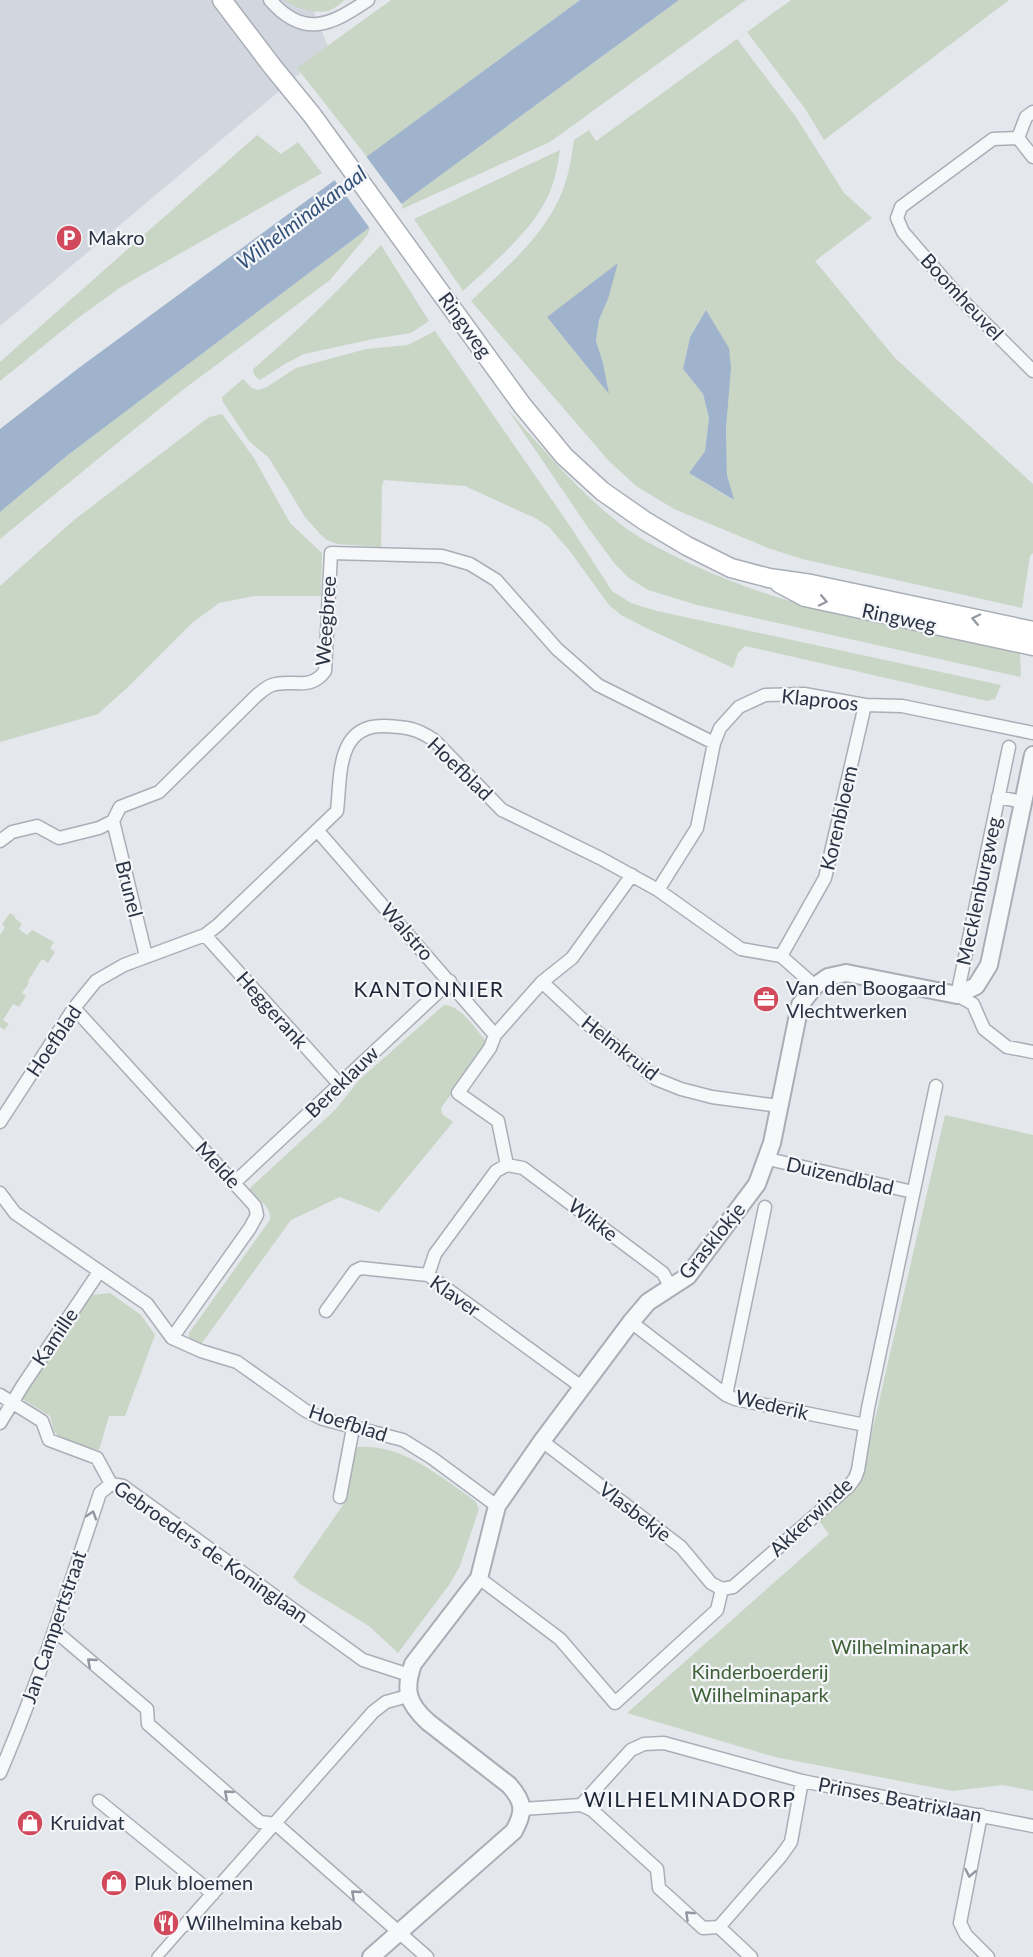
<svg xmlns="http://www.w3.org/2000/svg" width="1033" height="1957" font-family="Lato,sans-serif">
  <rect width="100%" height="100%" fill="#e4e7ec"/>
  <path fill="#d2d6de" d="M0,0H329L314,12L329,49L0,326Z"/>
  <path fill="#c9d6c5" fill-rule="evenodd" d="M284,0H345C340,4 334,9 328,11C315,14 294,8 284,0Z
    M391,0H580L367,157L297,68Z
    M679,0H746L550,142L402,209L401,204Z
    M791,0H1009L824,140L806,110L747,32Z
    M737,39L796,117L844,193L872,218L815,261L895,358L1033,484V553L1030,556L1022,608L802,559L768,548L674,509L636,486L608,460L471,301C503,270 540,240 559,199C568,181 571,160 574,140L589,130L596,141ZM608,299L599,320L596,341L603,363L608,392L547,317ZM706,310L726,428L727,475L733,500L689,473L705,451L709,418L703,394L683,369L690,337Z
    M257,135L281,154L298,142L322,173L121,287L78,318L0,381V362Z
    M560,150C558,165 555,178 550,192C533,231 494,262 463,291L414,219Z
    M370,227L368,234L330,280L180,392L0,539V512L68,455Z
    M381,245L429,321L411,333L373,339L304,354L285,364L260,380C255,377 253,374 253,369C299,331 340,288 381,245Z
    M435,331L570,526L612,591L631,603L657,611L1001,685L995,699L987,701L745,646L738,653L733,668L646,628L621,615L609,605L569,550L549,527L537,519L465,486L384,480L382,486L381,547L337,544L327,540L320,534L305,517L269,458L249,441L223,402L222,397L243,379L252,388L258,390L267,387L296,368L366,349L408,345Z
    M508,410C546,452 582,496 627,529C647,543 670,554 691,564C795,613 909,629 1020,652L1021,675L1020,677L697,605L648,590L629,578L615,564L589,529Z
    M222,414L254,458L290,523L322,553L321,596H254L219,603L192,623L128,687L98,714L0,742V586L74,520L209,417Z
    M10,913L15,916V918L22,924L19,929L27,935L32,930L54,942L50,948L55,952L48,963L42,959L28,981L29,983L22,993L26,996L19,1007L13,1004L3,1020L9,1024L4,1030L0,1027V935L5,927L2,924Z
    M444,1005C461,1005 476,1030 487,1042L484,1049L441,1108L442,1114L453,1122L379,1212L340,1197L291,1220L199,1347L189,1342V1333L270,1220C272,1207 258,1199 249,1191L252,1186L336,1109L359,1080Z
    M945,1115L1033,1135V1791L1003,1785L952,1791L775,1757L627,1713L829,1534L819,1521L860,1484Z
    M110,1293L141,1315L155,1335L125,1416H109L99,1450L62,1440L54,1431L50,1416L21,1398L92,1295Z
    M356,1447C401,1444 432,1471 467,1495L476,1502L479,1509L460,1566L449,1585L398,1653L369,1626L300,1584L293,1577L345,1502Z"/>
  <path fill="#9fb4cc" d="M580,0H679L370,227L68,455L0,512V429L76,370Z
    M618,263L608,299L599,320L596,341L603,363L609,394L547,317Z
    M706,310L729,348L731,368L726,428L727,475L734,500L689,473L705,451L709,418L703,394L683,369L690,337Z"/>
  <path fill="#e4e7ec" d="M365,155L403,206L371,230L333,178Z"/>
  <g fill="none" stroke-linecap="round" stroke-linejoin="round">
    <defs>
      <path id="pedestrian" d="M157,1957L185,1925"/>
      <path id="minor" d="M270,0C304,39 331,25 368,0
        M1033,112L1026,117L1018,138L993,139L901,207L897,218L903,232L961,299L1033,371
        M1018,138L1033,157
        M998,797L1023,802
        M113,821L146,956
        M317,830L495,1035
        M0,841L12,832L37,826L59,838L99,828L113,821L120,807L159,792L256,696C261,692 266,687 272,685C292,678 310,692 325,671L331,553L442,556L470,564L496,580L557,649L598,685L714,743
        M658,890L697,828L714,743L720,728L739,707L765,695L804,694L865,705L902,706L1033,733
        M205,935L340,1085
        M781,956L825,878L865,705
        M542,982L585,1022L656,1079L681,1089L712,1097L779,1106
        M959,986L1009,747
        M957,995L973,1004L984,1029L1007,1047L1033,1052
        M74,1008L255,1206L257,1215L250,1228L172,1338
        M0,1122L74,1008L96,981L124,965L205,935L218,925L337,811C341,776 336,724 385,726C406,727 416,728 434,740L502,810L600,858L658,890L741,949L781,956L815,986
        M768,1159L913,1192
        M507,1165L498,1121L458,1093L490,1048L495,1035L542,982L572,958L632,875
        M234,1183L450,981
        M0,1193L15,1213L147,1304L172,1338L201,1351L237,1362L306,1411L323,1419L403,1440L432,1458L497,1506
        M428,1275L435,1254L496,1171L507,1165L523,1168L663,1273L671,1288
        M326,1311L355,1271L361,1268L428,1275L583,1388
        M631,1322L726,1395L735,1399L865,1425
        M0,1395L42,1421L49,1440L97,1458L111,1484L123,1486L363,1660L409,1675
        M726,1395L765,1207
        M0,1423L23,1385L99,1272
        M542,1441L681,1547L711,1583L722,1589
        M340,1497L353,1428
        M479,1578L560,1639L615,1703L717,1610L722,1589L733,1587L849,1486L855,1478L858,1470L868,1408L936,1086
        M54,1630L147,1709L148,1724L260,1822L276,1824L427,1957
        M0,1773C39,1682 69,1587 100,1493L111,1484
        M99,1801L213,1894
        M581,1805L631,1750L644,1744L664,1743L802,1781L1033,1826
        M522,1809L581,1805L592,1810L657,1869L659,1888L703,1928L719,1927L751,1957
        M981,1815L960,1923L966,1935L988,1957
        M185,1925L373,1712L386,1702L408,1696
        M719,1927L781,1856L791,1842L802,1781"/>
      <path id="tertiary" d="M371,1957L514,1831C525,1811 524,1802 509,1785L428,1722C407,1703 404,1690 413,1664L479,1578L497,1506L542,1441L631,1322L648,1302L688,1276L757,1184L772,1143L800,1005L815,986L828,977L846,973L957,995L976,986L989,965L1033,755"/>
      <path id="secondary" d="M222,0L272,66L312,115L522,405L564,456L602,491L645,521L687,546L731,568L769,578L811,584L1033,631
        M779,583L805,597L1033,646"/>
    </defs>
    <use href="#pedestrian" stroke="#a9aeb7" stroke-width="12"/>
    <use href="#minor" stroke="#a9aeb7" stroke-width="15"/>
    <use href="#tertiary" stroke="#a9aeb7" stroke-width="20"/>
    <use href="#secondary" stroke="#a9aeb7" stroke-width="21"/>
    <use href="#pedestrian" stroke="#f7f8fa" stroke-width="9"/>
    <use href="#minor" stroke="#f7f8fa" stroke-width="12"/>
    <use href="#tertiary" stroke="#f7f8fa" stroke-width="16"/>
    <use href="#secondary" stroke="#fff" stroke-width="18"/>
  </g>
  <defs><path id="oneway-chevron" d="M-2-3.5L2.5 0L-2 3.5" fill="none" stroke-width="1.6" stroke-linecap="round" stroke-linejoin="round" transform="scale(1.5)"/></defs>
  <g stroke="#959aa2">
    <use href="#oneway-chevron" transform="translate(823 601) rotate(12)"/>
    <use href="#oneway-chevron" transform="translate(976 619) rotate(-168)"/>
  </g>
  <g stroke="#9196a0">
    <use href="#oneway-chevron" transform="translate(92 1515) rotate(-72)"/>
    <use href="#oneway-chevron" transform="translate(91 1662) rotate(-139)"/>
    <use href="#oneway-chevron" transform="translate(228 1794) rotate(-139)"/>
    <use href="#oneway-chevron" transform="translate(970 1873) rotate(101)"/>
    <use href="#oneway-chevron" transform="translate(355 1894) rotate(-139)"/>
    <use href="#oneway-chevron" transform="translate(689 1915) rotate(-137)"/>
  </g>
  <defs>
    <symbol id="parking-disc" viewBox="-11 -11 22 22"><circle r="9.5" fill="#d1495b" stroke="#f4f6f9"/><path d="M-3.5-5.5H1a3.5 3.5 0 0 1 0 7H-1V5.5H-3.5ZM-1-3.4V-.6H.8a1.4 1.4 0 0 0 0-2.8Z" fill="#fff"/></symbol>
    <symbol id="office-disc" viewBox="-11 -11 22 22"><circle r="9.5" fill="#d1495b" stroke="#f4f6f9"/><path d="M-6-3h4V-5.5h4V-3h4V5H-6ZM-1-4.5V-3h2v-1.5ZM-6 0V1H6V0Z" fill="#fff"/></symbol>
    <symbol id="shop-disc" viewBox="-11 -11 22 22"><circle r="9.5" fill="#d1495b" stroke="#f4f6f9"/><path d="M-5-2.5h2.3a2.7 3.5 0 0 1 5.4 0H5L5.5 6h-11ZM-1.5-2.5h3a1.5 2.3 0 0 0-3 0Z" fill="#fff"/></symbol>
    <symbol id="restaurant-disc" viewBox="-11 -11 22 22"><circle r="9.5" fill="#d1495b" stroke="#f4f6f9"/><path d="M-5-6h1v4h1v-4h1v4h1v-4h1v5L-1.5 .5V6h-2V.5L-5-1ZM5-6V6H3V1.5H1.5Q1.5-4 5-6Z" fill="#fff"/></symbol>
  </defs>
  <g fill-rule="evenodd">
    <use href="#parking-disc" x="54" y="223" width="30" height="30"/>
    <use href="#office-disc" x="751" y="984" width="30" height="30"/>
    <use href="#shop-disc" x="15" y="1808" width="30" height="30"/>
    <use href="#shop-disc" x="99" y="1868" width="30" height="30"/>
    <use href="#restaurant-disc" x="151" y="1908" width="30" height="30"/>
  </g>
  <g text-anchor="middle" stroke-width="4.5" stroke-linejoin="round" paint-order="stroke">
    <g font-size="20" fill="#2b3445" stroke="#f4f6f9" text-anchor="start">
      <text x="88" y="245">Makro</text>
      <text x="786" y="995">Van den Boogaard<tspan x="786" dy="23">Vlechtwerken</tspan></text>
      <text x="50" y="1830">Kruidvat</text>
      <text x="134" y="1890">Pluk bloemen</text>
      <text x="186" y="1930">Wilhelmina kebab</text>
    </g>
    <g font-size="20" fill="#2b3445" stroke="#f4f6f9">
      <text transform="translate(962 297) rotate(47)" y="7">Boomheuvel</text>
      <text transform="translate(465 325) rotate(54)" y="7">Ringweg</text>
      <text transform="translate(899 618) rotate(12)" y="7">Ringweg</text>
      <text transform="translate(326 621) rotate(-86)" y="7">Weegbree</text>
      <text transform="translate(820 700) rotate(6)" y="7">Klaproos</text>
      <text transform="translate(460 769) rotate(44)" y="7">Hoefblad</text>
      <text transform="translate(839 818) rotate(-77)" y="7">Korenbloem</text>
      <text transform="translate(129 889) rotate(76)" y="7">Brunel</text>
      <text transform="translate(979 891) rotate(-78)" y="7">Mecklenburgweg</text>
      <text transform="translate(407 932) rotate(49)" y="7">Walstro</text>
      <text transform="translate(272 1010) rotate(48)" y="7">Heggerank</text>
      <text transform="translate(54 1041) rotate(-56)" y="7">Hoefblad</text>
      <text transform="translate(620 1048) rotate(38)" y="7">Helmkruid</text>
      <text transform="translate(342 1082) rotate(-44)" y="7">Bereklauw</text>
      <text transform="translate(218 1165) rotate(47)" y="7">Melde</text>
      <text transform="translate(840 1176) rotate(13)" y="7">Duizendblad</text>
      <text transform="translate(593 1220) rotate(37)" y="7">Wikke</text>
      <text transform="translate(712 1241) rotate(-51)" y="7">Grasklokje</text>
      <text transform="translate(455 1296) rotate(35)" y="7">Klaver</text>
      <text transform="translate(55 1337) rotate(-56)" y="7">Kamille</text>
      <text transform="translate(772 1405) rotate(13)" y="7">Wederik</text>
      <text transform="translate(348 1423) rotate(18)" y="7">Hoefblad</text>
      <text transform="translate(635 1512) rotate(37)" y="7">Vlasbekje</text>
      <text transform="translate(811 1517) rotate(-43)" y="7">Akkerwinde</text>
      <text transform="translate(211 1552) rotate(35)" y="7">Gebroeders de Koninglaan</text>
      <text transform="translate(54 1627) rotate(-71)" y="7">Jan Campertstraat</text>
      <text transform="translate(900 1800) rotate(11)" y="7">Prinses Beatrixlaan</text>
    </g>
    <g font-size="20" fill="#3f6138" stroke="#f4f6f9">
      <text x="900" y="1654">Wilhelminapark</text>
      <text x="760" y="1679">Kinderboerderij<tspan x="760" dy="23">Wilhelminapark</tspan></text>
    </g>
    <g font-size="21" font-style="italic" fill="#34527a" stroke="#f4f6f9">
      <text transform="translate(302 218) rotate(-37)" y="7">Wilhelminakanaal</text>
    </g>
    <g font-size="21" letter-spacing="1.5" fill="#1d2536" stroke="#f4f6f9">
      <text x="429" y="997">KANTONNIER</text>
      <text x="690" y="1807">WILHELMINADORP</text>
    </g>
  </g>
</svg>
